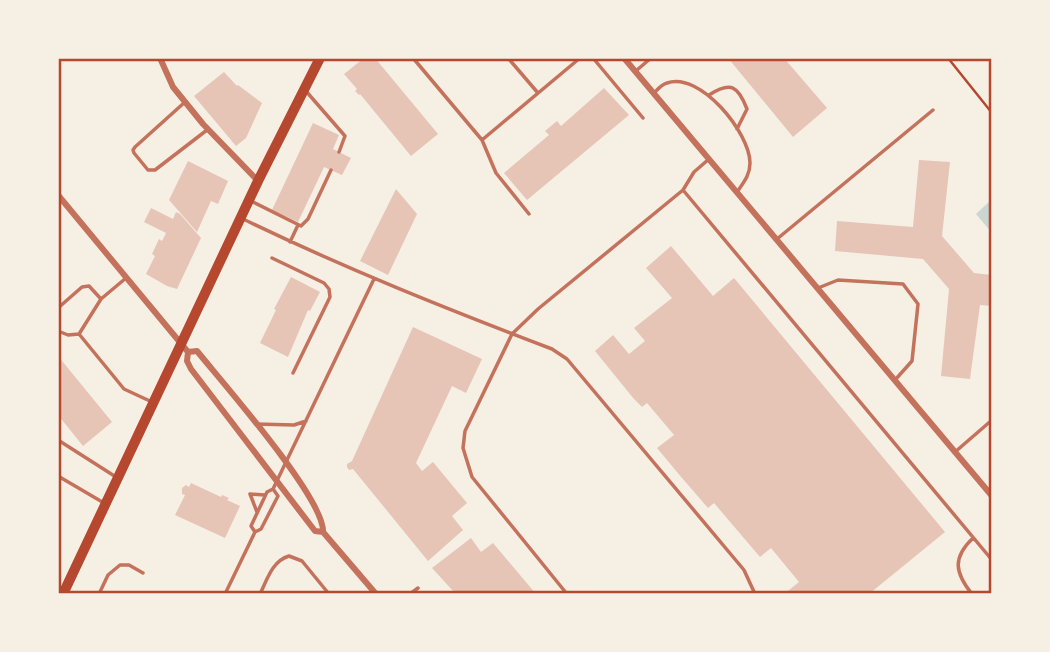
<svg xmlns="http://www.w3.org/2000/svg" width="1050" height="652" font-family="'Asap Condensed',sans-serif">
  <rect width="100%" height="100%" fill="#f6efe4"/>
  <path fill="#c9d6d2" d="M992,199V233L976,214Z"/>
  <path fill="#e6c5b7" d="M364,58H375L438,134L411,156L360,94L359,95L355,91L357,89L344,74Z
    M728,58H784L827,108L793,137Z
    M224,72L237,86L238,85L262,103L246,138L236,146L194,96Z
    M604,88L629,115L527,200L504,173L549,135L545,131L557,121L561,126Z
    M313,123L339,135L333,149L351,158L342,175L324,167L298,222L272,210Z
    M919,160L950,162L942,236L974,273L992,275V306L980,305L970,379L941,376L949,289L923,259L835,251L837,221L913,227Z
    M188,161L228,181L218,204L211,201L197,232L169,200Z
    M396,189L417,214L388,275L360,261Z
    M151,208L173,219L176,212L180,214L201,238L177,289L167,286L146,274L155,256L152,254L159,239L162,241L166,233L144,222Z
    M671,246L713,296L734,278L945,532L869,594H784L799,582L771,548L760,557L714,503L708,508L682,478L657,448L674,435L647,403L642,407L634,399L595,351L613,335L629,354L645,341L634,328L672,298L646,268Z
    M291,277L320,292L310,311L308,310L288,357L260,343L276,310L274,309Z
    M413,327L482,359L466,393L452,386L416,463L422,471L433,462L467,503L452,516L463,530L428,561L353,469L349,470L347,467V464L352,461Z
    M58,356L112,422L83,446L58,415Z
    M191,483L221,497L222,495L229,498L227,500L240,506L225,538L175,515L185,495L182,494V488L186,485L189,487Z
    M471,538L481,552L493,543L536,594H457L454,592L432,568Z"/>
  <g fill="none" stroke-linecap="round" stroke-linejoin="round">
    <path stroke="#b5482f" stroke-width="2.5" d="M948,58L992,113"/>
    <path stroke="#c5725c" stroke-width="3.5" d="M413,58L482,140L496,173L529,214
      M508,58L538,93
      M593,58L643,118
      M637,70L651,58
      M305,90L345,136L339,152
      M654,93C657,90 662,84 667,83C700,71 750,133 750,163C750,175 744,182 737,192
      M709,95C731,81 738,86 747,109L737,129
      M185,102L135,147L133,150L134,153L148,170H155L207,130
      M482,140L580,58
      M683,190L992,560
      M251,201L301,226L308,219L331,170
      M243,219C344,268 447,309 552,349L567,359L744,570L755,594
      M777,239L933,110
      M290,242L298,225
      M272,258L324,283L329,289L330,297L293,373
      M126,278L101,299L79,334L124,389L152,402
      M818,288L838,280L903,284L918,304L912,361L895,380
      M58,308L82,287L89,286L101,299
      M58,331L68,335L79,334
      M256,424L294,425L306,421
      M58,440L116,477
      M955,452L992,420
      M58,476L104,503
      M273,489L278,496L261,529L255,532L251,526L267,492L273,489L374,279
      M257,512L250,494L265,495
      M99,594L108,575L120,565H129L143,573
      M225,594L255,532
      M260,594C267,580 272,561 289,556L302,561L329,594
      M410,594L418,588
      M567,594L472,477L463,448L465,431L512,334L538,309L683,190L694,172L709,159
      M972,594C955,573 952,558 973,538"/>
    <path stroke="#c5725c" stroke-width="6" d="M160,58L173,87L203,124L258,181
      M624,58L992,496
      M58,195L188,352L187,361L191,369L315,531L323,532C325,499 222,382 197,351L188,352
      M323,532L376,594"/>
    <path stroke="#b5482f" stroke-width="10" d="M63,594L258,181L320,58"/>
  </g>
  <rect width="1050" height="652" fill="none" stroke="#f6efe4" stroke-width="119"/>
  <rect x="60" y="60" width="930" height="532" fill="none" stroke="#b5482f" stroke-width="2.5"/>
</svg>
